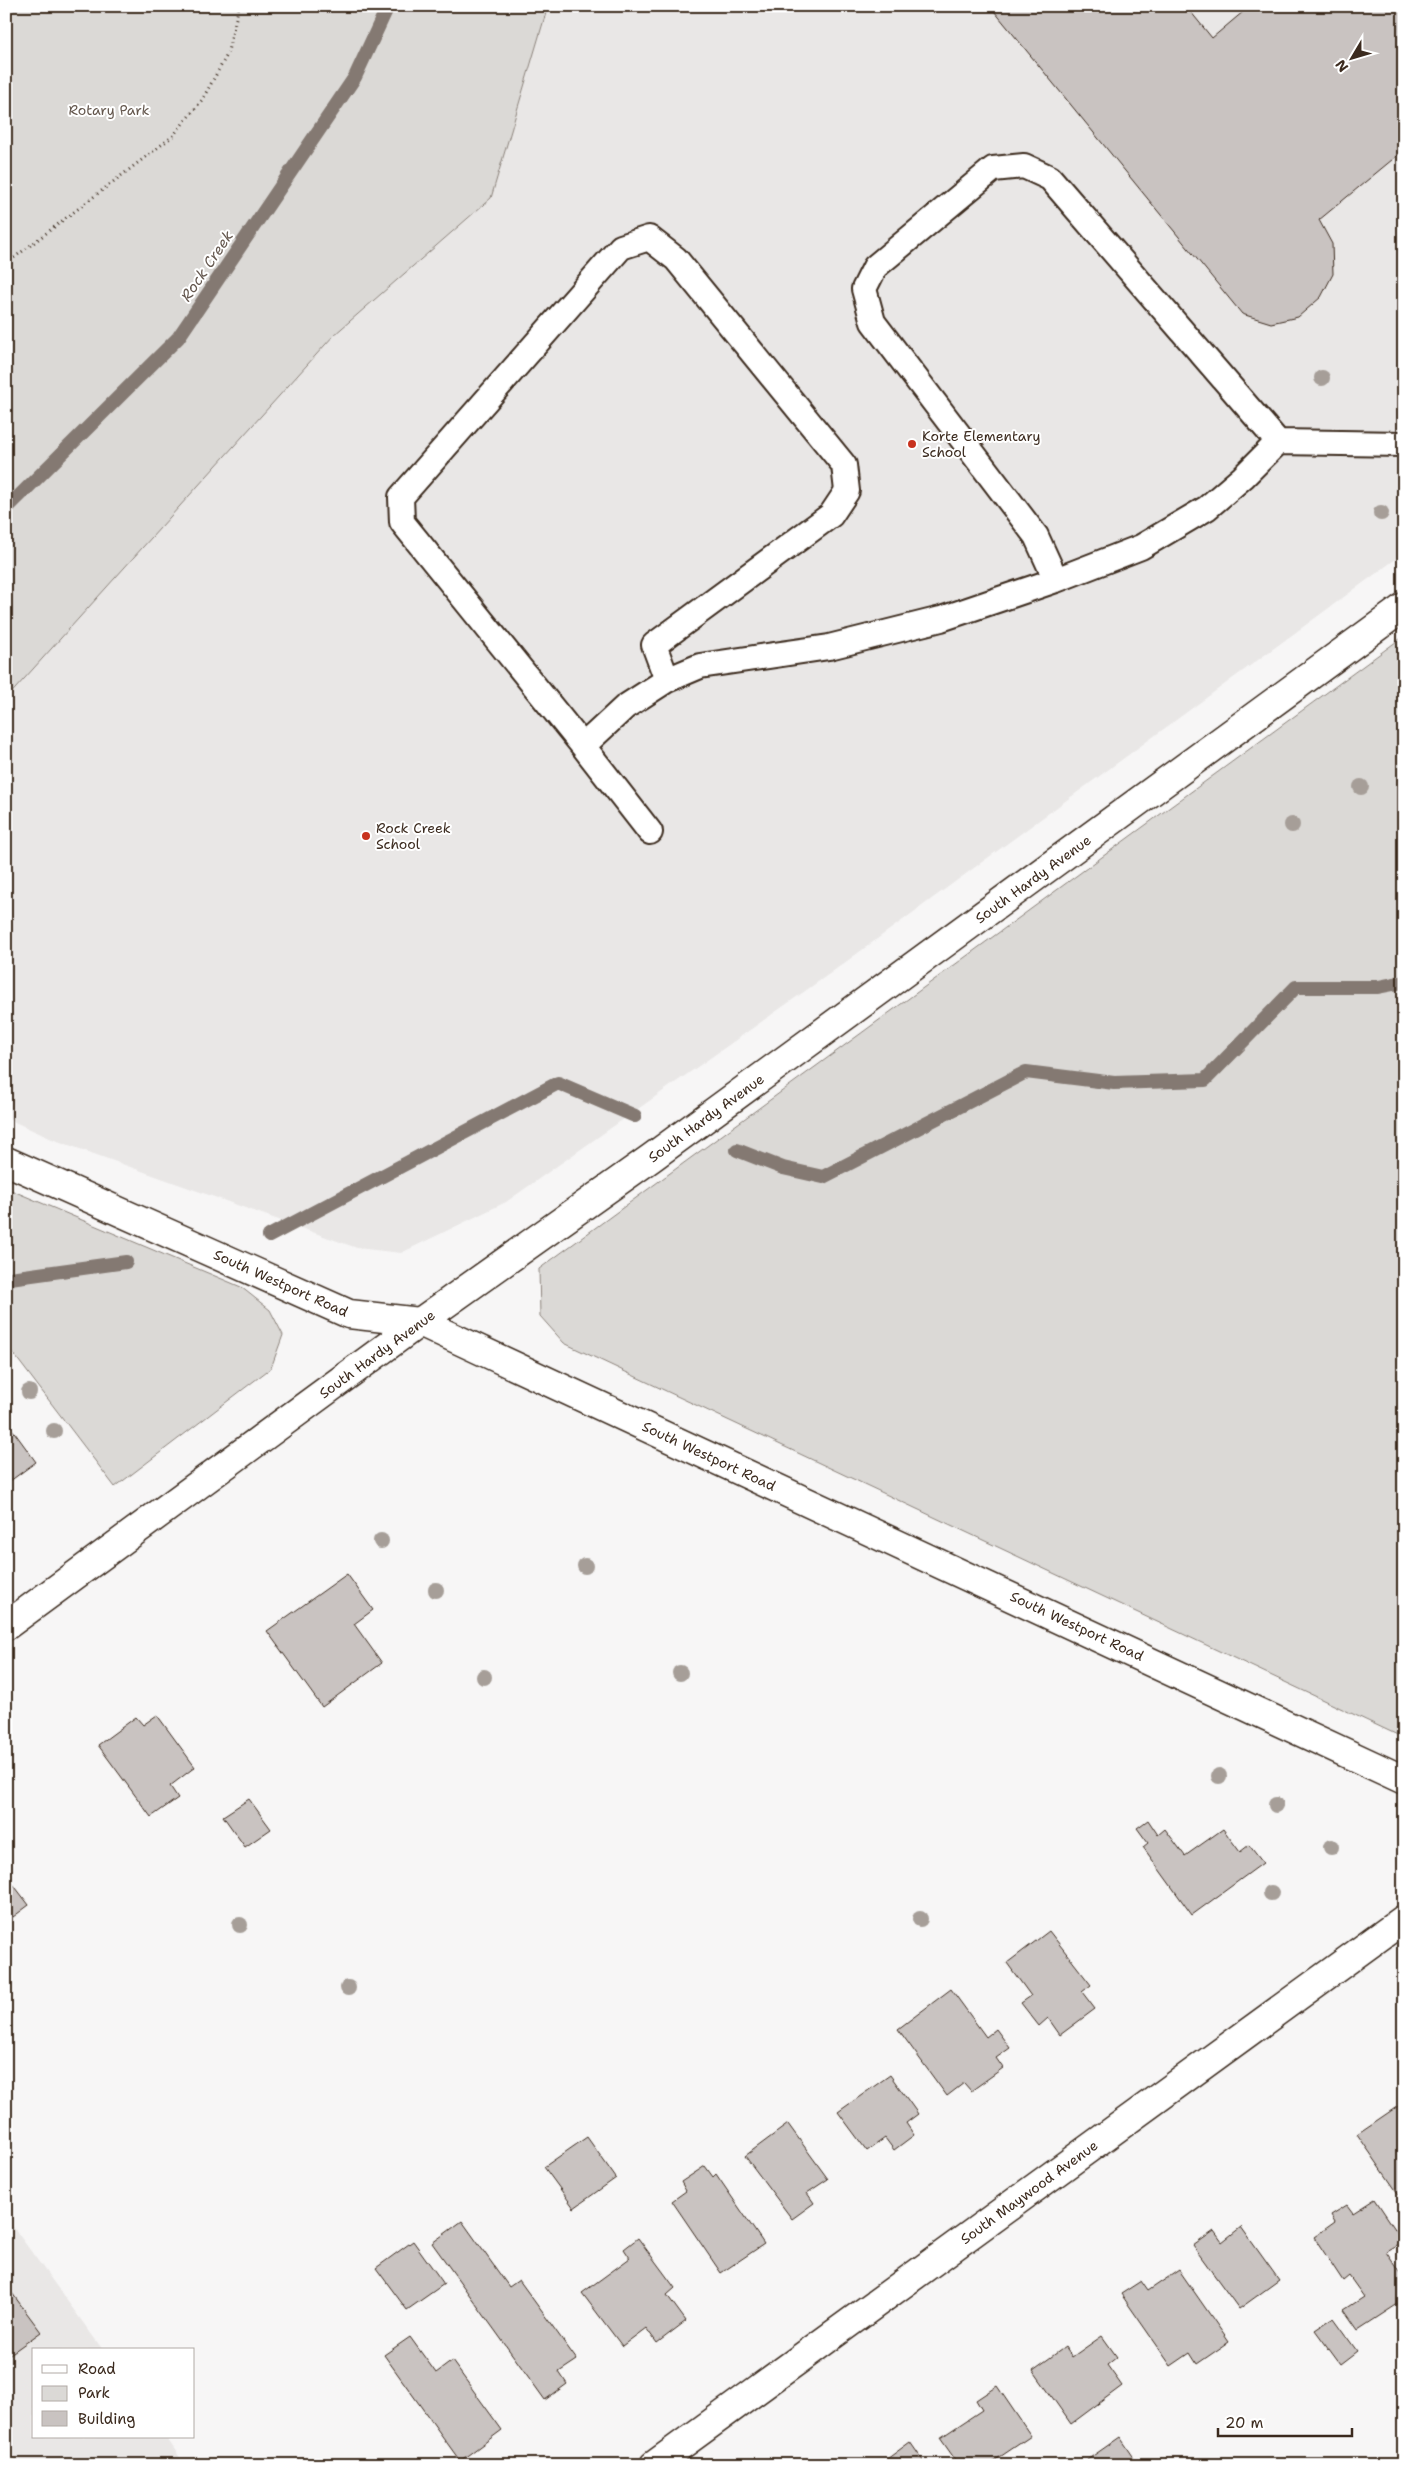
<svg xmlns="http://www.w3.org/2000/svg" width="1410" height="2471" font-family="'Shantell Sans',sans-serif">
  <rect width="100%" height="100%" fill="#f7f6f6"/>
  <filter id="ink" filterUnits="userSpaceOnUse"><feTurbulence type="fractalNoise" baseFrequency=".02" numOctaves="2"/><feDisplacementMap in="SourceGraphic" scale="10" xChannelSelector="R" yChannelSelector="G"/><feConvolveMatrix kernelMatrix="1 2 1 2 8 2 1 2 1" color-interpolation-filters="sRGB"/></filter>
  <g filter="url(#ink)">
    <path fill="#e9e7e6" d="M548,6H1404V553L832,972L506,1202L401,1253L357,1248L52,1139L6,1118V699L334,335L491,198Z
      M6,2217L103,2350H34V2437H166L185,2465H6Z"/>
    <path fill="#dbd9d6" stroke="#8b827a" d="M6,6H548L491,198L334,335L6,699Z
      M1404,636V1738L564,1343L540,1316L539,1269Z
      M6,1188L241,1287L270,1310L283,1335L271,1368L115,1487L6,1344Z"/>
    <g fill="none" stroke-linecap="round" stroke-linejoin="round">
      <path stroke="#847972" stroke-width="14" d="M6,509L178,338L355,77L388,6
        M737,1150L783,1168L823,1177L1026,1072L1114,1083L1205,1080L1296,987H1378L1404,982
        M269,1236L558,1083L635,1116
        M6,1281L10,1278L126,1262"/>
    </g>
    <path fill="#c9c3c1" stroke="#3b2a1e" d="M990,6H1186L1212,38L1250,6H1404V150L1319,220L1332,244L1333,274L1321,297L1298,317L1271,323L1242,314Z
      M12,1429L36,1462L6,1484V1433Z
      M347,1574L373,1610L354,1624L382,1663L322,1707L267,1631Z
      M157,1715L195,1767L170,1786L178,1798L151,1817L98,1745L136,1717L143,1725Z
      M249,1799L271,1829L245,1847L223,1816Z
      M1148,1820L1158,1835L1165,1829L1185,1856L1223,1829L1240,1852L1249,1845L1263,1863L1192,1915L1143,1847L1148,1843L1137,1828Z
      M6,1875L29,1905L13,1917L6,1908Z
      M1049,1931L1091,1985L1082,1992L1095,2009L1060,2035L1048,2018L1039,2026L1021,2003L1031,1996L1007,1963Z
      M951,1989L986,2037L996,2029L1010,2048L996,2058L1003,2068L971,2091L964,2083L947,2096L898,2029Z
      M890,2075L918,2114L906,2123L914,2135L894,2150L885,2138L867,2151L838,2112Z
      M1404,2102V2202L1357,2134Z
      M788,2124L828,2179L807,2193L814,2203L792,2219L745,2156Z
      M587,2137L616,2178L574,2208L544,2167Z
      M705,2166L713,2177L716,2174L764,2244L721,2273L672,2201L686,2191L681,2182Z
      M1375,2199L1403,2241L1386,2251L1404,2278V2300L1358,2330L1344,2310L1364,2297L1349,2276L1343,2281L1314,2237L1335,2222L1331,2215L1347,2205L1353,2213Z
      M462,2221L509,2287L519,2280L577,2360L559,2372L567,2384L545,2400L432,2243Z
      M1241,2227L1279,2280L1239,2309L1193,2246L1214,2231L1222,2242Z
      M638,2238L675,2288L667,2295L686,2321L657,2343L646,2328L622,2346L582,2293L630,2258L624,2249Z
      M413,2241L444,2284L407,2310L376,2268Z
      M1179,2270L1229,2342L1197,2364L1190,2353L1171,2366L1121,2294L1141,2281L1148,2291Z
      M6,2285L41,2332L6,2357Z
      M1333,2318L1357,2351L1340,2364L1315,2330Z
      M1102,2336L1117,2357L1107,2365L1122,2386L1071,2424L1033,2370L1065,2347L1072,2357Z
      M410,2337L436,2373L452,2361L502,2430L460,2461L384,2355Z
      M997,2386L1031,2436L988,2465H959L940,2438L982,2410L976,2400Z
      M1120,2437L1139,2465H1090L1087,2460Z
      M910,2442L926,2465H891L887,2459Z"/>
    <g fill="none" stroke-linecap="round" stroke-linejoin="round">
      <defs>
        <path id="lane" d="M1056,580L1036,536L873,322L864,289L875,267L993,169L1024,166L1050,178L1278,442L1404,444
          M583,746L402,522L401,497L621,247L649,238L676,259L844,465L847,491L831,515L654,645L667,680
          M650,832L583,746L625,707L667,680L700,666L829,647L941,619L1056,580L1141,547L1207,508L1243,477L1278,442"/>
        <path id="street" d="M6,1161L349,1314L420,1322
          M654,2465L1404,1919"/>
        <path id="secondary" d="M420,1322L1404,1780
          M6,1626L420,1322L651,1158L1404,607"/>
      </defs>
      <use href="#lane" stroke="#3b2a1e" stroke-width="28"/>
      <use href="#street" stroke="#3b2a1e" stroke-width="31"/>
      <use href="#secondary" stroke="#3b2a1e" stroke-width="31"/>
      <path stroke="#3b2a1e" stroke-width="3" stroke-dasharray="1 4" stroke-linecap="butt" d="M6,264L173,136L202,100L227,55L239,6"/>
      <use href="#lane" stroke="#fff" stroke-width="24"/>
      <use href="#street" stroke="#fff" stroke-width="28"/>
      <use href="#secondary" stroke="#fff" stroke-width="28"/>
    </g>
    <g fill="#a69e98">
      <circle cx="1322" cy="378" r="8"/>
      <circle cx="1381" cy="513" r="8"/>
      <circle cx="1361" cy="787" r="8"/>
      <circle cx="1292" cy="825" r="8"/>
      <circle cx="29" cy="1392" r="8"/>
      <circle cx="54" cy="1431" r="8"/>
      <circle cx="381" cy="1541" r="8"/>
      <circle cx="585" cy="1566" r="8"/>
      <circle cx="436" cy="1590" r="8"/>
      <circle cx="680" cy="1673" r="8"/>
      <circle cx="484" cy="1677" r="8"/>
      <circle cx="1219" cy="1776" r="8"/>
      <circle cx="1276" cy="1805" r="8"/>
      <circle cx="1331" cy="1847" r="8"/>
      <circle cx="1271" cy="1893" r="8"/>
      <circle cx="920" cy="1919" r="8"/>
      <circle cx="240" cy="1925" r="8"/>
      <circle cx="348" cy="1988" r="8"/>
    </g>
  </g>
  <g fill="#c8321e" stroke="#fff" stroke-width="2">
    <circle cx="912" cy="444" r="5"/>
    <circle cx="366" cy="836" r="5"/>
  </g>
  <g text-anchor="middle" stroke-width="4" stroke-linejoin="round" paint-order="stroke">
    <g font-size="14" fill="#63564c" stroke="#fff">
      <text x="109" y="115">Rotary Park</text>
    </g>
    <g font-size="14" fill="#3b2a1e" stroke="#fff" text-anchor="start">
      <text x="922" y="441">Korte Elementary<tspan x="922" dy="16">School</tspan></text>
      <text x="376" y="833">Rock Creek<tspan x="376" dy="16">School</tspan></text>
    </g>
    <g font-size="14" fill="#3b2a1e" stroke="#fff">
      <text transform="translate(1033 879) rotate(-36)" y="5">South Hardy Avenue</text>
      <text transform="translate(706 1118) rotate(-36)" y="5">South Hardy Avenue</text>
      <text transform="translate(281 1283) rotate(24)" y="5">South Westport Road</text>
      <text transform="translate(377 1354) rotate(-36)" y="5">South Hardy Avenue</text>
      <text transform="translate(709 1456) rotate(25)" y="5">South Westport Road</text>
      <text transform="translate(1077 1626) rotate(25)" y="5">South Westport Road</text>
      <text transform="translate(1029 2192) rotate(-36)" y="5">South Maywood Avenue</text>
    </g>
    <g font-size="15" font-style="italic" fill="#65584f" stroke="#fff">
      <text transform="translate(207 266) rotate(-56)" y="5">Rock Creek</text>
    </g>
  </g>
  <rect width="1410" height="2471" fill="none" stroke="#fff" stroke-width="25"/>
  <rect x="12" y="12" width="1385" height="2446" fill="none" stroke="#3b2a1e" stroke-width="2" filter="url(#ink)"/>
  <rect x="32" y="2348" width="162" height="90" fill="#ffffff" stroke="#b1aaa5"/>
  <rect x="42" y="2365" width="25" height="8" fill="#ffffff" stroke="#b1aaa5"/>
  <text x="78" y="2374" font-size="15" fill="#3b2a1e">Road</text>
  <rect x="42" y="2386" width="25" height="15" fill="#dbd9d6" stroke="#b1aaa5"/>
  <text x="78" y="2398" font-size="15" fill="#3b2a1e">Park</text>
  <rect x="42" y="2411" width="25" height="15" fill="#c9c3c1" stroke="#b1aaa5"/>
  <text x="78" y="2424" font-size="15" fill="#3b2a1e">Building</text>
  <g transform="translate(1352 58) rotate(232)" stroke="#ffffff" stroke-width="4" paint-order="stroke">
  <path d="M0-4L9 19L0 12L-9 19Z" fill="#3b2a1e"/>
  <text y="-8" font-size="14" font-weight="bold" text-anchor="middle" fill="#3b2a1e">N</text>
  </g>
  <path d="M1218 2428v8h134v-8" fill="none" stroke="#3b2a1e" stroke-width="2.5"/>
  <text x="1225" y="2428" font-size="15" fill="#3b2a1e" stroke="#ffffff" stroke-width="4" paint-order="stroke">20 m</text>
</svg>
